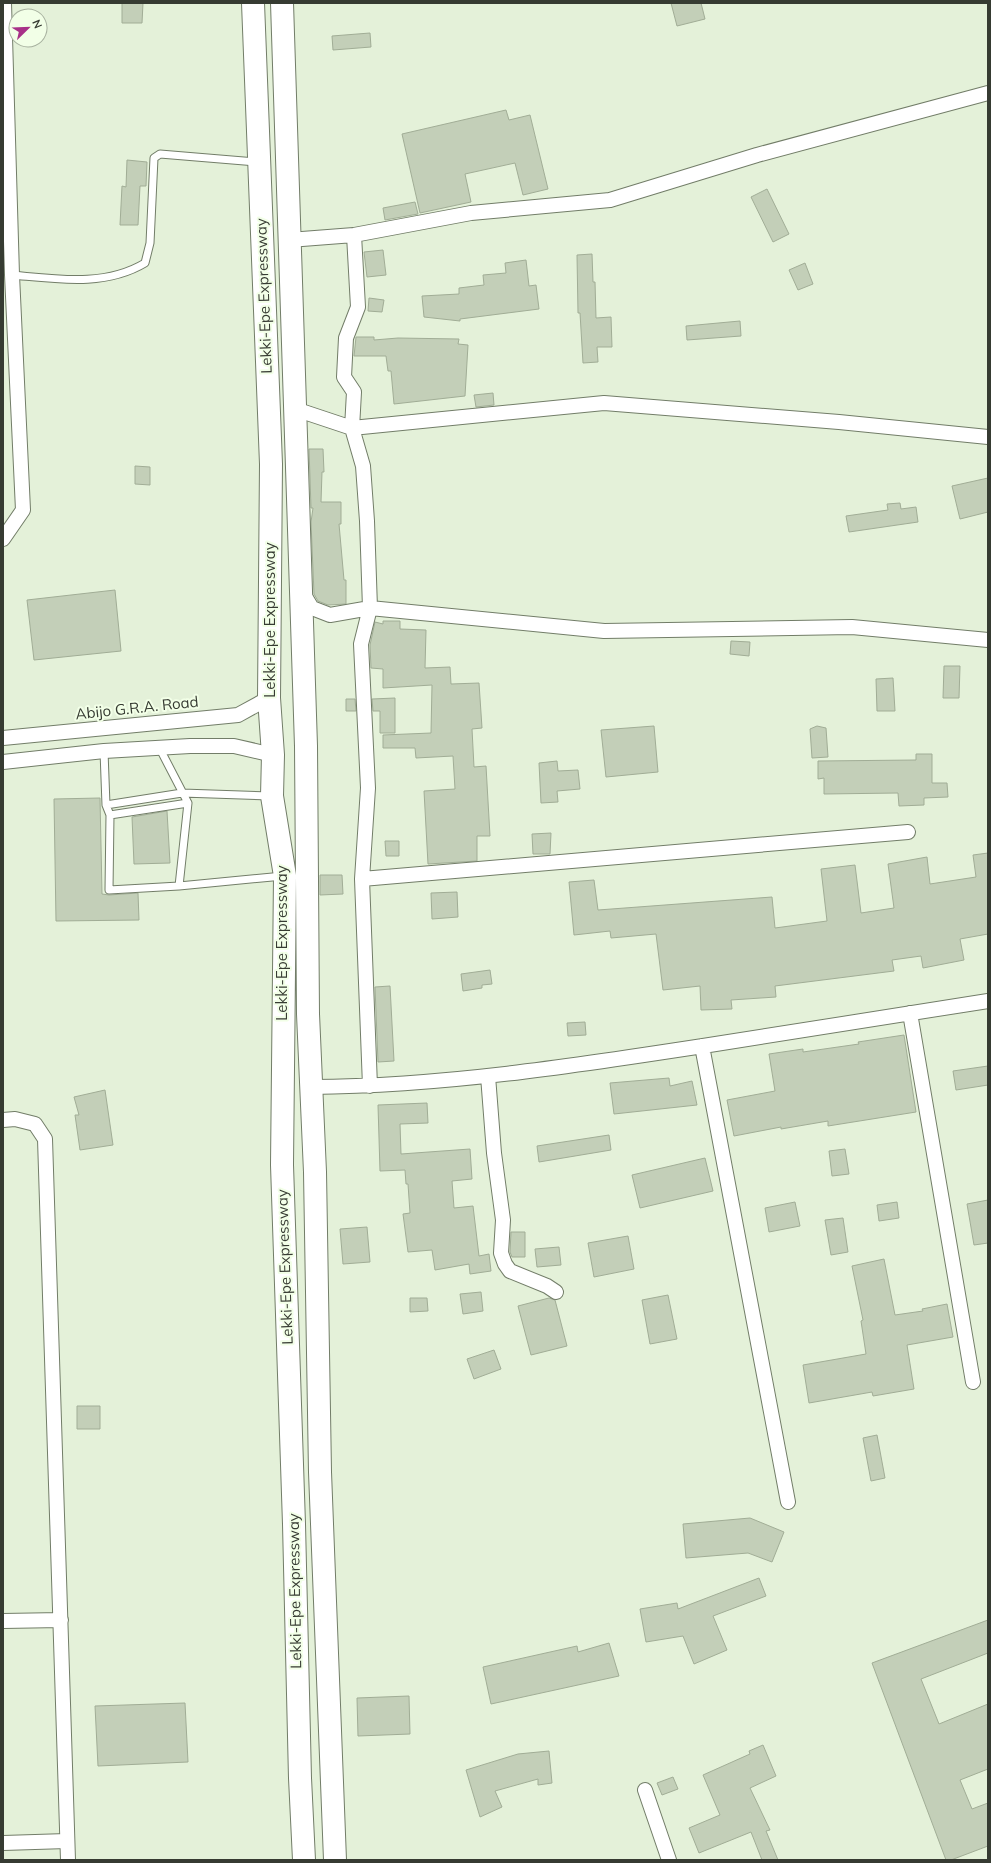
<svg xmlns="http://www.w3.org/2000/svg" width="991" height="1863" font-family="Mulish,sans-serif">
  <rect width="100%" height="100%" fill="#e4f1d9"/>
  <path fill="#c3cfb8" stroke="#a1ad96" d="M122,3H143L142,23H122Z
    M671,3H701L705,19L677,26Z
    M370,33L371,47L333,50L332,36Z
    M506,110L509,120L530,115L548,189L523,195L515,163L465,174L471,202L420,213L402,134Z
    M127,160L147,162L146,186H140L138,225H120L122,186L126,187Z
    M767,189L789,234L773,242L751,197Z
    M415,202L418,214L385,220L383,208Z
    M383,250L386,275L367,277L364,252Z
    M592,254L593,282H595L596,318L611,317L612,347H597L598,362L583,363L580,313H578L577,255Z
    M526,260L529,286L536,285L539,309L460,319V321L424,317L422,296L459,294V288L484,285L483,275L506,273L505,263Z
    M805,263L813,284L798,290L789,270Z
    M369,298L384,300L382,312L368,311Z
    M740,321L741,336L687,340L686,326Z
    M356,337H374V340L398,338L459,339L458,344L468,345L465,396L394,404L391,371H388L386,356H354Z
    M493,393L494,405L476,407L474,395Z
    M309,449H323L324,472H322L321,502H341V524H339L344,580H346V604L328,605L318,601L314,594L311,522L313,508H311Z
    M135,466L150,467V485L135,484Z
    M988,478V512L960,519L952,486Z
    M900,503L901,509L916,507L918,522L849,532L846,516L888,510L887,504Z
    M115,590L121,651L34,660L27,600Z
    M383,621H400V629L426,630L425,668L450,667L451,684L479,683L482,728L472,729L474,767L486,766L490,836H477V861L428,864L424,791L455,789L453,756L416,758L415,748H383V735L431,733L432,685L383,688V669L371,668L370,645L375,622L383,624Z
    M731,641L750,642L749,656L730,654Z
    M944,666H960L959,698H943Z
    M893,678L895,711H877L876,679Z
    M395,698V733H380V711H373L372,699Z
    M346,699H355L356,711H346Z
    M654,726L658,772L606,777L601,730Z
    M817,726L826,728L828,757L812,758L810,729Z
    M916,754H932V783H947L948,797L924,798V805L899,806L898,793L824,794V778L818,779V761L916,760Z
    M557,761L558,771L578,770L580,789L557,791L558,802L541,803L539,763Z
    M100,798L102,894L109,895L138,893L139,920L56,921L54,799Z
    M167,811L170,863L134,864L132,817Z
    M551,833L550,854H533L532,834Z
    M385,841H399V856H386Z
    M988,853V934L960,939L964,960L923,968L921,956L892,960L894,971L775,986L776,997L731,1000L732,1009L701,1010L700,986L663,990L656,934L611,938L610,931L574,935L569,882L594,880L598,910L772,897L775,928L827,921L821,869L855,865L861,913L894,908L888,864L927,857L930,884L976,877L973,855Z
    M320,875H342L343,894L320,895Z
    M457,892L458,917L432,919L431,893Z
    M490,970L492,984L482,985V988L463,991L461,974Z
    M390,986L394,1061L378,1062L375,987Z
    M585,1022L586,1035L568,1036L567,1023Z
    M904,1035L916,1112L828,1126V1121L781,1129V1127L734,1136L727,1100L775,1091L769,1054L803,1049V1052L859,1044L858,1042Z
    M988,1066V1085L956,1090L953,1071Z
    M669,1078L670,1086L692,1081L697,1105L614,1114L610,1083Z
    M105,1090L113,1145L80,1150L75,1115H79L74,1097Z
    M427,1103L428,1123L400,1124L401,1154L470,1149L472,1179L452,1181L454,1208L473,1206L479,1256L489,1254L491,1271L470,1274L469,1264L435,1270L432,1250L408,1252L403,1214L410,1213L408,1184H406L405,1170L380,1171L378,1105Z
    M609,1135L611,1150L539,1162L537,1146Z
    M845,1149L849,1174L832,1176L829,1151Z
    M705,1158L713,1191L640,1208L632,1175Z
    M988,1200V1243L974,1245L967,1204Z
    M795,1202L800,1226L769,1232L765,1208Z
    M897,1202L899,1218L879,1221L877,1205Z
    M843,1218L848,1252L831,1255L825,1220Z
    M367,1227L370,1262L343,1264L340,1229Z
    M511,1232H525V1257H512L510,1252Z
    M628,1236L634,1269L594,1277L588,1243Z
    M559,1247L561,1265L537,1267L535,1249Z
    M884,1259L895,1315L923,1311L922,1309L947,1304L953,1337L907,1345L914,1389L873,1396L872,1392L809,1403L803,1365L866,1354L861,1321L863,1320L852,1266Z
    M481,1292L483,1311L463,1314L460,1294Z
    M668,1295L677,1339L650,1344L642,1300Z
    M410,1298H427L428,1311L410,1312Z
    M549,1298L555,1300L567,1346L531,1355L518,1306Z
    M494,1350L501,1369L474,1379L467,1359Z
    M77,1406H100V1429H77Z
    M877,1435L885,1478L871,1481L863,1438Z
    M750,1518L784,1532L772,1562L748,1553L686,1558L683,1524Z
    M759,1578L766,1596L713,1616L727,1650L694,1664L683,1636L646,1642L640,1609L677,1603L678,1609Z
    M988,1620V1653L921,1679L939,1724L988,1704V1769L960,1780L972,1809L988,1803V1846L951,1860H946L872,1663Z
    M609,1643L619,1676L491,1704L483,1667L577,1646L578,1652Z
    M409,1696L410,1734L358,1736L357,1698Z
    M185,1703L188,1762L98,1766L95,1706Z
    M763,1745L776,1776L750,1788L770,1830L766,1831L778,1860H762L751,1832L699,1853L689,1828L720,1815L703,1775L750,1754L749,1751Z
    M549,1751L552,1783L538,1785V1779L495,1791L502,1807L480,1817L466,1770L518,1754Z
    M673,1777L678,1789L662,1795L657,1783Z"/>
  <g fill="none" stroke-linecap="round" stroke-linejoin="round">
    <defs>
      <path id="lane" d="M12,275C57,279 105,287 145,263L150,243L154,158L160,154L257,162
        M160,749L188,803L179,886
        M104,751L106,805L110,815L109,890L179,886L283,876
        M106,805L182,793L270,796
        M110,815L188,803"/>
      <path id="street" d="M354,235L358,307L346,338L344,377L354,392L352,428L363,466L367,521L370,608L361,644L368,788L362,879L370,1086
        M289,240L354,235L471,213L610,200L757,155L988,93
        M295,409L352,428L604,403L839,422L988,437
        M3,539L23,510L12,275L4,3
        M303,593L312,608L330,615L370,608L604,631L852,627L988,640
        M3,738L238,715L269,698
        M3,762L104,751L190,746H234L273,755
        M362,879L908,832
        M910,1013L973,1382
        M702,1046L788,1502
        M488,1076L494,1153L503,1220L501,1253L505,1264L510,1271L547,1286L556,1292
        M311,1087C443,1086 573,1066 703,1046C798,1031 893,1016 988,1001
        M3,1120L15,1119L35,1124L45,1139L68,1860
        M3,1621L61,1620
        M645,1790L669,1860
        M3,1843L67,1841"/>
      <path id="highway" d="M253,3L271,464L269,698L273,755L272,796L285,876L282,1165L294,1524L300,1778L304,1860
        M282,3L306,746L308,1014L315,1172L320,1472L335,1860"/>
    </defs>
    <use href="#lane" stroke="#727d68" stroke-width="9"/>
    <use href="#street" stroke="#727d68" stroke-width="16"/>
    <use href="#highway" stroke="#727d68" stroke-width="24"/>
    <use href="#lane" stroke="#fff" stroke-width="7"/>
    <use href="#street" stroke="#fff" stroke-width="14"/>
    <use href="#highway" stroke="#fff" stroke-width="22"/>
  </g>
  <g text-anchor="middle" stroke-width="4" stroke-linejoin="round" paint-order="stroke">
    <g font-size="15" fill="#363b32" stroke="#f2ffe7">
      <text transform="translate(264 296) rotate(-92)" y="5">Lekki-Epe Expressway</text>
      <text transform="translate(270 620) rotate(-90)" y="5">Lekki-Epe Expressway</text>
      <text transform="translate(137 708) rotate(-6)" y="5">Abijo G.R.A. Road</text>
      <text transform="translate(282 943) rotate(-90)" y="5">Lekki-Epe Expressway</text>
      <text transform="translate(285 1267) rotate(-92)" y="5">Lekki-Epe Expressway</text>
      <text transform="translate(295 1591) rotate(-91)" y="5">Lekki-Epe Expressway</text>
    </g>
  </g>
  <rect width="991" height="1863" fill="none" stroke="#363b32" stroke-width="8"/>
  <g transform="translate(28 28) rotate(67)"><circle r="19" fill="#f2ffe7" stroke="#a7b19f"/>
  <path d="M0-3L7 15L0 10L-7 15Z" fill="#a83188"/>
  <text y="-6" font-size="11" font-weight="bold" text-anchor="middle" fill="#363b32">N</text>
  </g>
</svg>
